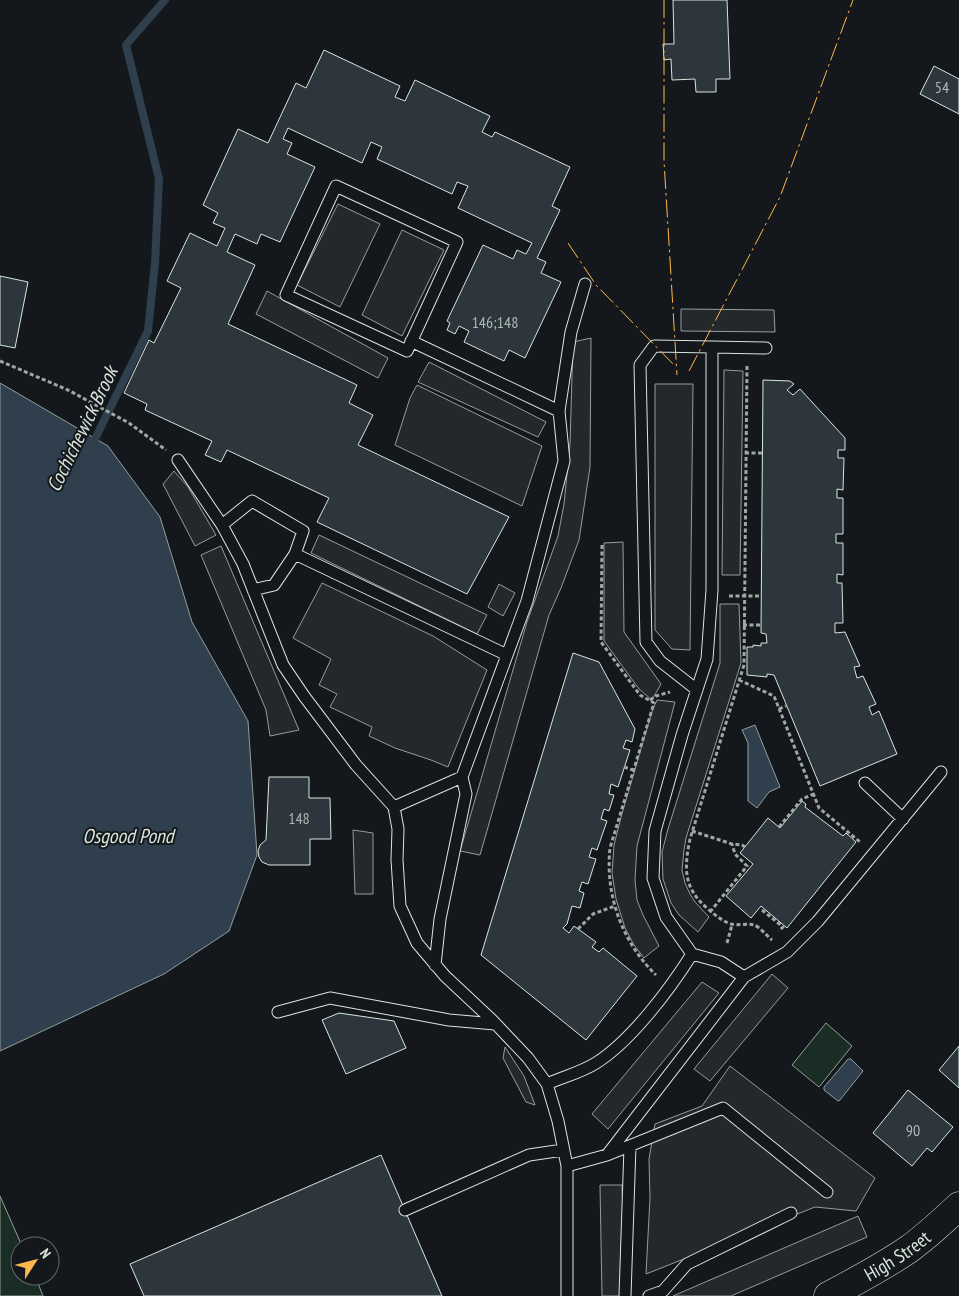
<svg xmlns="http://www.w3.org/2000/svg" width="959" height="1296" font-family="'PT Sans Narrow',sans-serif">
  <rect width="100%" height="100%" fill="#14181c"/>
  <path fill="#1a2d24" stroke="#939e99" d="M826,1023L852,1046L819,1087L792,1065Z
    M0,1196L22,1246H20V1276H35L43,1296H0Z"/>
  <path fill="#24282b" stroke="#939e99" d="M338,204L380,224L340,307L297,285Z
    M402,230L444,250L402,336L362,315Z
    M267,291L388,358L378,378L256,314Z
    M681,309L774,310L775,332L681,331Z
    M591,338L590,467L579,540L561,588L549,615L480,855L460,851L527,622L558,536L564,504L570,444L573,342Z
    M429,362L546,422L538,437L418,382Z
    M724,370L743,371L740,575H722Z
    M655,384H693L690,650L672,649L655,630Z
    M417,385L542,446L522,506L395,445L410,398Z
    M174,471L188,487L216,535L195,546L163,484Z
    M319,535L487,615L477,634L311,553Z
    M623,542L624,632L661,684L652,700L639,689L604,641V543Z
    M221,546L299,730L270,736L266,710L201,555Z
    M322,583L433,636L487,670L448,767L431,760L395,748L369,736L372,727L330,707L337,694L319,685L331,659L293,638Z
    M499,584L515,593L503,616L488,607Z
    M720,604H739L741,663L686,838L684,850L682,870L685,883L690,894L695,902L709,917L698,932L679,915L671,903L663,879L662,852L668,829L720,663Z
    M657,700L675,702L637,846L635,880L637,900L643,915L659,946L644,958L634,945L625,928L616,899L612,873L614,845L621,817L652,711Z
    M353,830L373,833V894H355Z
    M772,974L788,988L710,1081L694,1069Z
    M702,982L719,993L608,1129L592,1114Z
    M505,1047L524,1076L535,1105L526,1102L503,1058Z
    M730,1066L875,1178L856,1211L815,1207L646,1274L650,1198L649,1159L655,1124L702,1106Z
    M600,1185H622L626,1296H602Z
    M858,1216L867,1237L731,1296H673Z"/>
  <path fill="#2f3f4d" stroke="#939e99" d="M0,383L108,446L160,517L192,622L248,721L257,855L229,931L164,974L0,1051Z
    M755,725L780,787L769,792L757,808L748,801V743L742,730Z
    M848,1059H851L863,1071L840,1100L838,1101L824,1090V1087Z"/>
  <g fill="none" stroke-linecap="round" stroke-linejoin="round">
    <path stroke="#2f3f4d" stroke-width="8" d="M91,447L148,331L155,263L159,179L126,45L165,0"/>
  </g>
  <path fill="#2c363c" stroke="#d8e6dc" d="M673,0H727L730,79H716V92H696L695,79L672,80L671,59L664,60L663,44H674Z
    M324,50L400,86L395,97L405,101L415,80L490,116L482,132L492,137L495,132L570,167L552,206L560,210L537,258L546,262L541,273L561,282L525,358L509,350L504,361L464,342L469,331L459,326L455,334L447,330L450,323L447,321L483,245L513,259L517,250L526,254L532,243L458,208L468,186L457,182L452,194L377,159L382,147L371,142L362,163L288,128L283,139L292,143L287,154L315,167L280,242L261,234L257,244L235,234L227,252L255,265L228,324L357,385L349,403L373,415L358,445L509,517L467,594L317,522L329,498L227,450L221,462L205,455L212,441L145,410L147,404L124,393L149,340L154,343L181,288L167,281L190,233L217,246L225,228L213,223L218,213L203,205L238,129L268,143L296,83L306,88Z
    M934,66L959,79V114L920,94Z
    M0,276L28,282L15,348L0,345Z
    M763,380L790,381L794,384L787,390L793,395L800,389L845,438V450H838V458H844L843,490L837,489V498H843V534H836V543H843V575L837,574V583H842L843,623H835V633L845,632L860,666L854,667L857,678L863,676L876,704L869,707L872,715L879,711L897,754L820,786L774,675L767,674V677L747,675V647H753V645L761,646V643H767L766,634L761,633Z
    M573,653L599,662L635,729L632,742L626,740L623,748L630,750L618,787L611,784L609,794L614,795L609,811L604,809L601,819L607,821L597,850L592,848L589,857L596,859L588,884L582,882L579,891L584,893L580,908L572,906L567,924L563,928L569,933L574,926L596,942L592,947L599,952L603,948L637,976L586,1040L481,955Z
    M269,777H309V798H330L331,839H310V865H269L262,862L259,857L258,851L260,845L266,840Z
    M802,801L806,804L805,807L843,836L846,833L856,842L787,928L761,906L751,918L726,896L753,864L740,853L768,818L780,828Z
    M339,1013L394,1021L406,1048L346,1074L322,1020Z
    M959,1046V1088L939,1070Z
    M908,1090L953,1127L932,1152L927,1148L912,1166L873,1133Z
    M381,1155L442,1296H144L130,1264Z"/>
  <g fill="none" stroke-linecap="round" stroke-linejoin="round">
    <defs>
      <path id="service" d="M336,186L457,242L407,351L286,295Z
        M712,347L766,348
        M559,411L571,332L585,284
        M178,460L222,525L243,564L283,665L304,696L356,765L394,807L398,829L397,860L400,906L417,943L445,976L492,1020L528,1058L547,1084L558,1121L567,1166V1296
        M222,525L252,501L303,531L295,554L274,585L253,590
        M295,554L507,655
        M865,783L903,819
        M394,807L462,777L527,601L564,461L559,411L411,341
        M692,954L666,917L653,878L655,831L682,735L707,659L712,590V347L654,346L640,365L646,642L660,661L697,690
        M435,965L440,919L466,794L462,777
        M278,1012L330,998L449,1020L495,1024
        M547,1084C563,1077 582,1072 596,1063C631,1041 670,989 692,954L721,962L744,977
        M607,1155L744,977L787,952L818,921L941,772
        M567,1166L607,1155L723,1108L827,1192
        M405,1210L529,1155L563,1150
        M625,1296L630,1146
        M649,1296L663,1291L687,1264L791,1213"/>
      <g id="tertiary">
        <path id="s1" d="M828,1296C856,1281 883,1267 909,1249C927,1236 943,1221 959,1206"/>
      </g>
    </defs>
    <use href="#service" stroke="#d8e6dc" stroke-width="13"/>
    <use href="#tertiary" stroke="#d8e6dc" stroke-width="29"/>
    <path stroke="#9da8a2" stroke-width="3" stroke-dasharray="4 2.5" stroke-linecap="butt" d="M0,361L68,390L129,423L166,450
      M747,366L744,665L690,839C684,868 683,888 708,909C715,915 722,921 731,924C738,926 747,923 754,925C760,927 767,936 772,940
      M745,453H762
      M602,545L601,642L640,695L654,703L610,848C605,895 622,942 656,975
      M729,596H761
      M743,625H761
      M739,680L774,696L819,808L860,842
      M650,700L656,696L670,692
      M779,709L786,706
      M624,767L633,770
      M779,827L802,799L814,794
      M692,831L732,844L742,845L745,847
      M762,910L783,927L779,931
      M710,912L747,866L735,854L732,844
      M578,929L593,914L615,906
      M727,943L732,925"/>
    <use href="#service" stroke="#14181c" stroke-width="11"/>
    <use href="#tertiary" stroke="#14181c" stroke-width="28"/>
    <path stroke="#ffb74d" stroke-width="1" stroke-dasharray="18 4 2.5 4" stroke-linecap="butt" d="M664,0V161L677,375
      M568,243L596,285L674,365
      M689,371L780,197L853,0"/>
  </g>
  <g text-anchor="middle" stroke-width="4" stroke-linejoin="round" paint-order="stroke">
    <g font-size="16" fill="#adbab4">
      <text x="942" y="93">54</text>
      <text x="495" y="328">146;148</text>
      <text x="299" y="824">148</text>
      <text x="913" y="1136">90</text>
    </g>
    <g font-size="19" fill="#d8e6dc" stroke="#14181c">
      <text dy="7" stroke="none"><textPath href="#s1" startOffset="80">High Street</textPath></text>
    </g>
    <g font-size="20" font-style="italic" fill="#d8e6dc" stroke="#14181c">
      <text transform="translate(82 429) rotate(-64)" y="7">Cochichewick Brook</text>
      <text x="128" y="843">Osgood Pond</text>
    </g>
  </g>
  <g transform="translate(35 1261) rotate(54)"><circle r="24" fill="#14181c" stroke="#626a69"/>
  <path d="M0-4L9 19L0 12L-9 19Z" fill="#ffb74d"/>
  <text y="-8" font-size="14" font-weight="bold" text-anchor="middle" fill="#d8e6dc">N</text>
  </g>
</svg>
